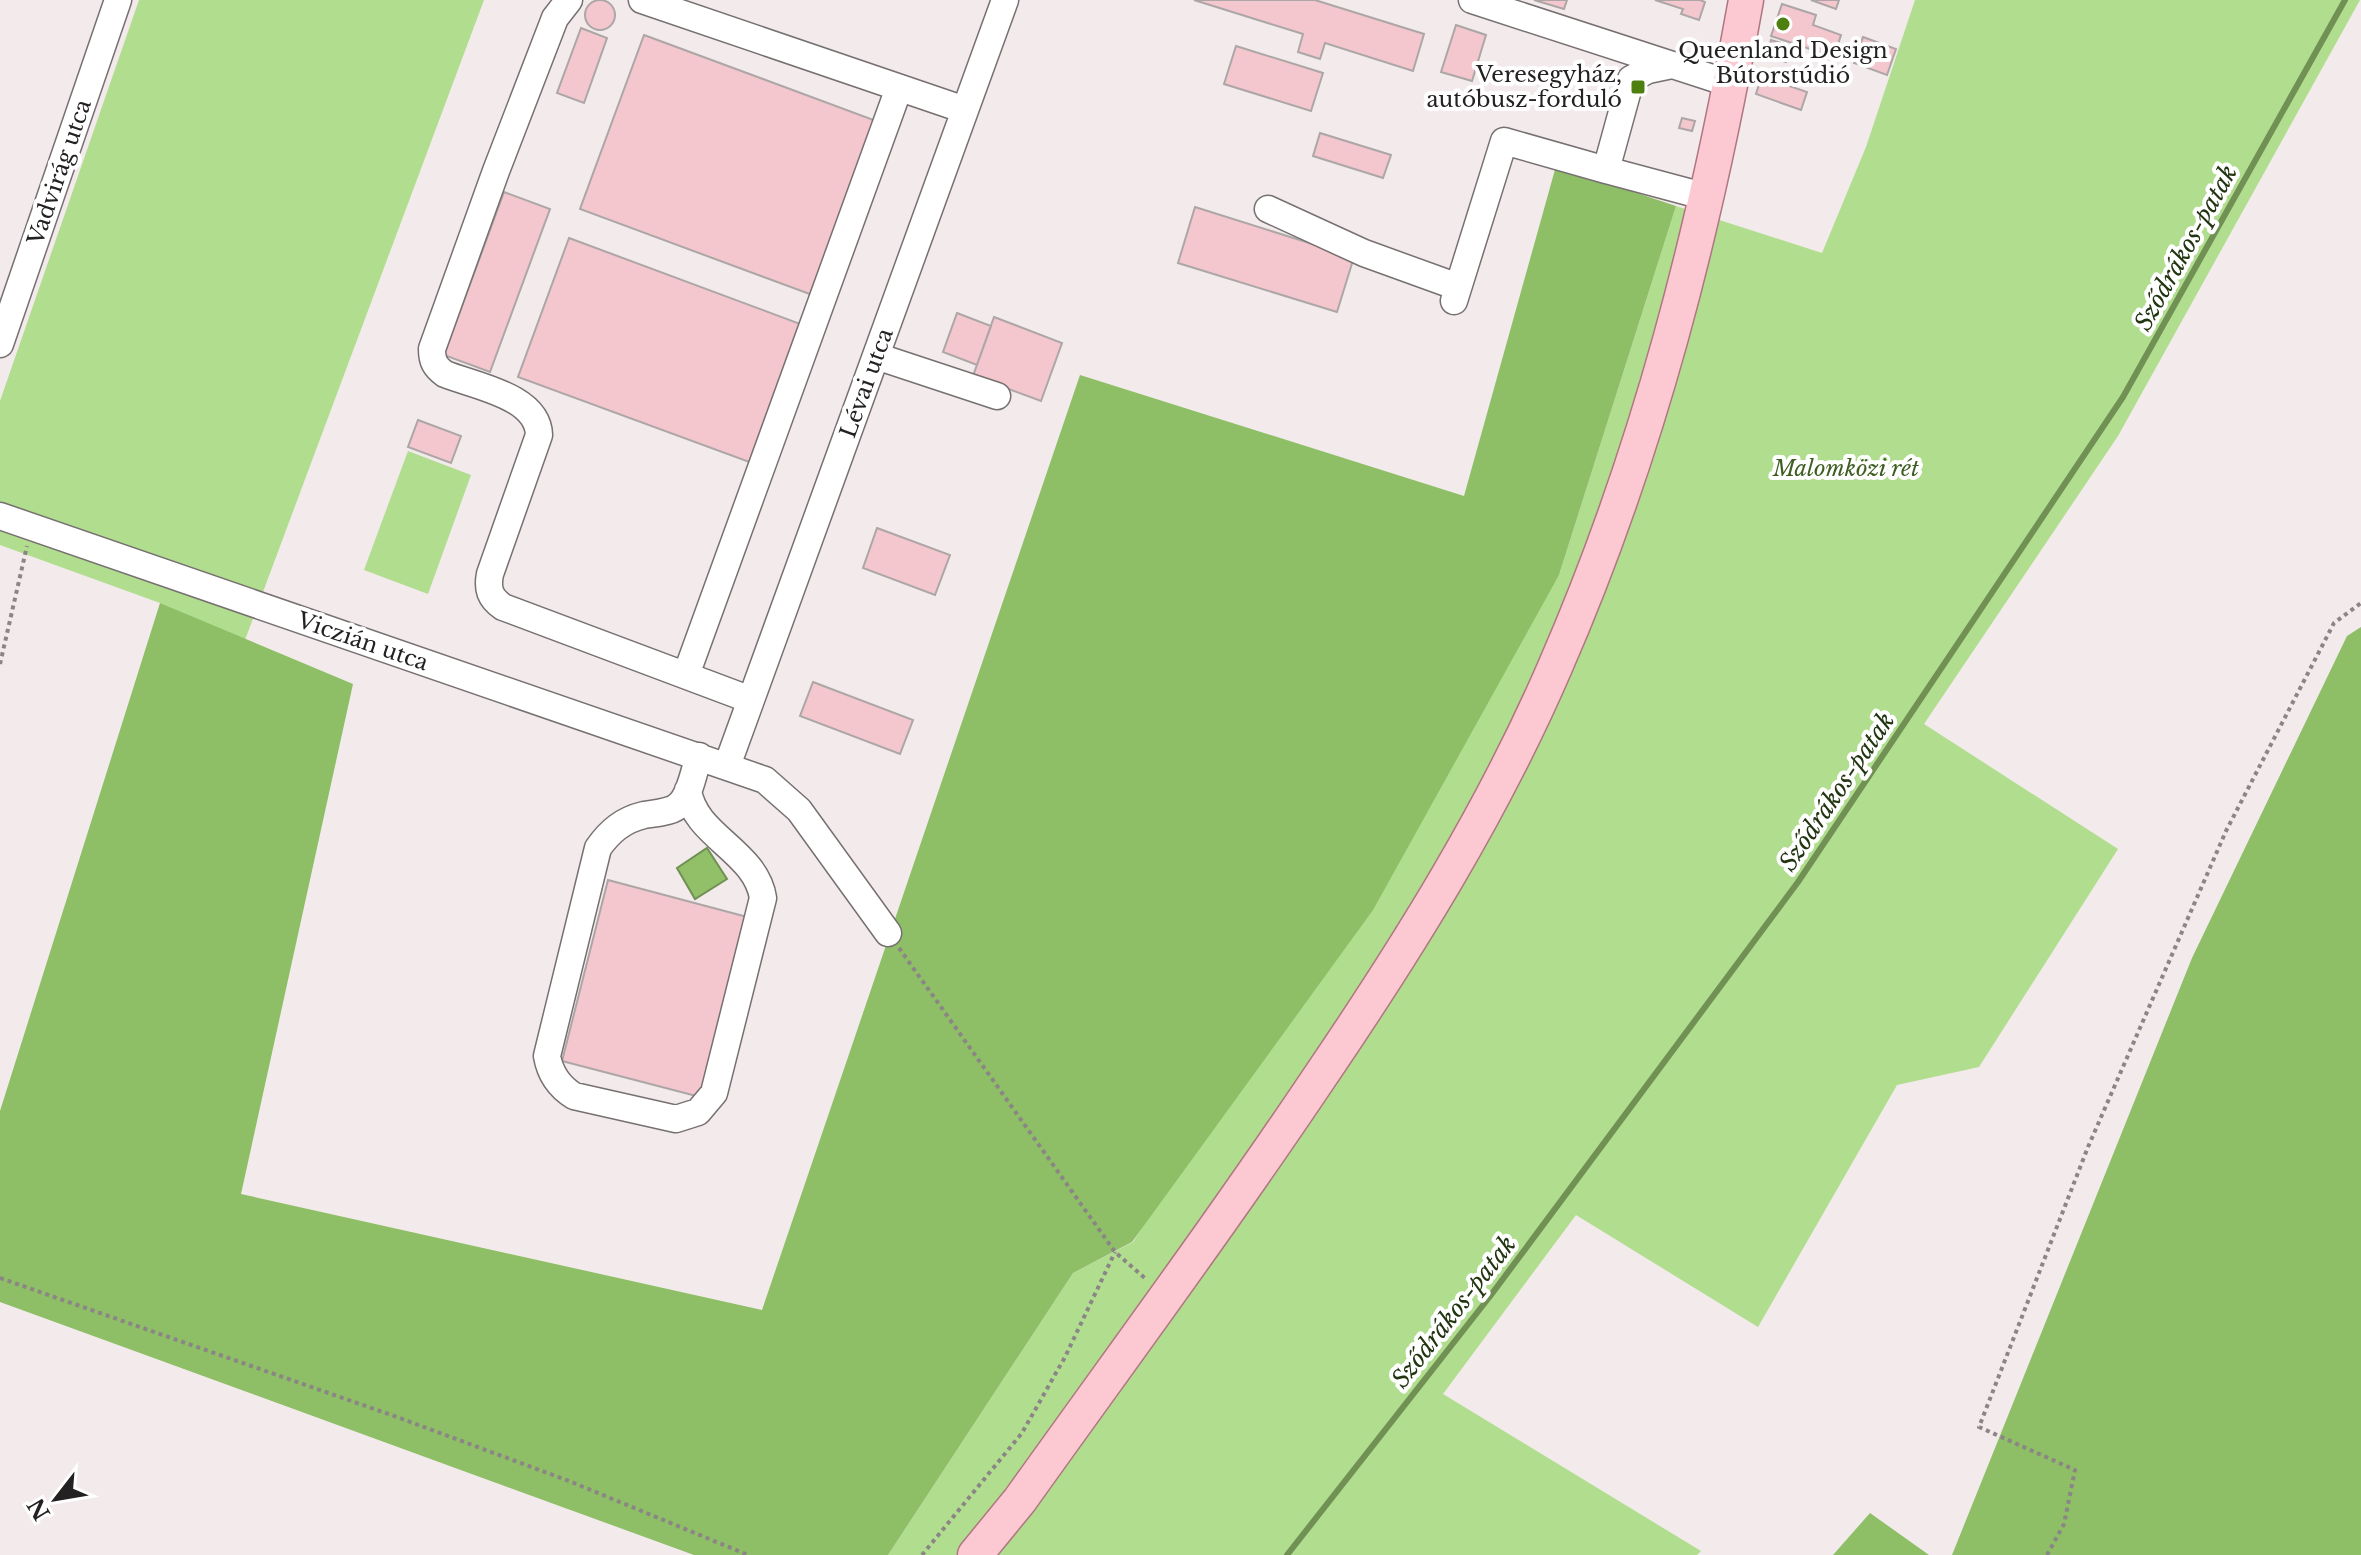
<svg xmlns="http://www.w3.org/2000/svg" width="2361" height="1555" font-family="'Libre Baskerville',serif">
  <rect width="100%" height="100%" fill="#f2eaeb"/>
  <path fill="#b1dd8e" d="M139,0H484L245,640L160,603L0,545V401Z
    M1915,0H2360L2118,436L1924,724L2118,849L1979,1067L1897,1085L1758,1327L1576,1215L1443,1394L1701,1551L1697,1555H888L1073,1273L1133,1242L1559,575L1676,206L1822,253L1866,147Z
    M408,451L471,475L428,594L364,570Z"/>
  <path fill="#8ebe66" d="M1556,166L1676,206L1559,575L1373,910L1132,1242L1073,1273L888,1555H694L0,1302V1111L160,603L353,684L241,1194L762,1310L1080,375L1464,496Z
    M2361,627V1555H1952L2192,958L2347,636Z
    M1870,1513L1929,1555H1833Z"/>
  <path fill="#91c069" stroke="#709054" stroke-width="2" d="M707,848L727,879L695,899L677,868Z"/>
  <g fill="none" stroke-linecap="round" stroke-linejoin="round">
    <path stroke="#709054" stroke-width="6" d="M1287,1555L1491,1295L1798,882L2123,397L2345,0"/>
  </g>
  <path fill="#f3c7cd" stroke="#ada6a7" stroke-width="2" d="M585 15a15 15 0 1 1 30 0a15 15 0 1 1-30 0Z
    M1194,0H1315L1424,34L1413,71L1325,43L1320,59L1298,52L1303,34Z
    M1534,0H1567L1564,9Z
    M1655,0H1700L1705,2L1699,20L1681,14L1683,9Z
    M1811,0H1839L1836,9Z
    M1782,4L1816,15L1813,25L1841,35L1834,57L1771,36Z
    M1456,25L1486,35L1472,81L1441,72Z
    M581,28L607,38L584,103L557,93Z
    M644,35L879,122L815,296L580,209Z
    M1863,37L1896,49L1887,75L1854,63Z
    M1771,40L1791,46L1786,62L1766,56Z
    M1236,46L1323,73L1311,111L1224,84Z
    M1764,69L1781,74L1778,82L1807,92L1801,110L1756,94Z
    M1682,118L1695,121L1692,131L1679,128Z
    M1320,133L1391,155L1383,178L1313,156Z
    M504,192L550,209L490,372L444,355Z
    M1195,207L1354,257L1337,312L1178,263Z
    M569,238L803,325L752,463L518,377Z
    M957,313L991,326L977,365L943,352Z
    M994,317L1062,343L1041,401L973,376Z
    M418,420L461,436L451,463L408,447Z
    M877,528L950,555L935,595L863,568Z
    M813,682L913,720L900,754L800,716Z
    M608,880L751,918L704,1098L562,1061Z"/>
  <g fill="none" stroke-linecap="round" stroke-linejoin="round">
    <defs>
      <path id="minor" d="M569,0L555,18L496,171L432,349C432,361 435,367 445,374C475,386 538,396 539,435L490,574C487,589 490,598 503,607L751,700
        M642,0L965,110
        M1472,0L1731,84
        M1672,65L1648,70L1631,79L1606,170L1707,197
        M1268,209L1364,253L1458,287
        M1454,301L1504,141L1606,170
        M0,344L118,0
        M876,356L997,396
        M0,516L765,780L799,810L888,933
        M686,675L899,88
        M727,766L1005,0
        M688,790C694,836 756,851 763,898L714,1093L698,1112L676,1119L574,1096C558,1086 550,1073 547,1056L598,848C610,831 623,820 644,815C655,813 672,813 680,804C691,793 694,770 699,756"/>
      <path id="major" d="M975,1555L1020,1500C1120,1360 1223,1221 1319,1078C1408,947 1492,813 1555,667C1649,452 1705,230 1746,0"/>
    </defs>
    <use href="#minor" stroke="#777071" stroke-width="29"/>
    <use href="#major" stroke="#af7680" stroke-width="37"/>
    <path stroke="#8b8586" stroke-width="4" stroke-dasharray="4 4" stroke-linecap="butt" d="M0,664L27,546
      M899,948L1115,1252L1147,1280
      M0,1278L397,1417L569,1481L748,1555
      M922,1555L1022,1433L1065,1357L1115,1252
      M2047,1555L2064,1524L2075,1470L1979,1427L2088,1147L2226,831L2334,623L2361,603"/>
    <use href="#minor" stroke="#fff" stroke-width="26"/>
    <use href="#major" stroke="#fcc8d1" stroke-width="34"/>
  </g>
  <g fill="#4e8010" stroke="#fff" stroke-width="3">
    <circle cx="1783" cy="24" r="8"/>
    <rect x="1630" y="79" width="16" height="16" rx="4"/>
  </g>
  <g text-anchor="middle" stroke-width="8" stroke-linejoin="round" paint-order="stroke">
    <g font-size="22" fill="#242122" stroke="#fff">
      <text x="1783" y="58">Queenland Design<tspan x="1783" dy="25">Bútorstúdió</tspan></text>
      <text x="1622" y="82" text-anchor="end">Veresegyház,<tspan x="1622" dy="25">autóbusz-forduló</tspan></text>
    </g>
    <g font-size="22" fill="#242122" stroke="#fff">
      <text transform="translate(59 172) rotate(-71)" y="8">Vadvirág utca</text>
      <text transform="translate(866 383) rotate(-70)" y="8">Lévai utca</text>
      <text transform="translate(363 641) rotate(19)" y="8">Viczián utca</text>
    </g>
    <g font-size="22" font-style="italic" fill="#3f5e22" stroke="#fff">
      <text x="1846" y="476">Malomközi rét</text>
    </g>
    <g font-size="24" font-style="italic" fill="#223511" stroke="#fff">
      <text transform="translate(2186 248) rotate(-61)" y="8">Sződrákos-patak</text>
      <text transform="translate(1837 792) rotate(-56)" y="8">Sződrákos-patak</text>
      <text transform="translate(1454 1312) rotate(-52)" y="8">Sződrákos-patak</text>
    </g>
  </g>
  <g transform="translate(56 1499) rotate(239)" stroke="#ffffff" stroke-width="6" paint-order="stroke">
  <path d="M0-6L14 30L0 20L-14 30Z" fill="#242122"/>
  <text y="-12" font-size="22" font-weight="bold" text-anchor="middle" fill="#242122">N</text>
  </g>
</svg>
